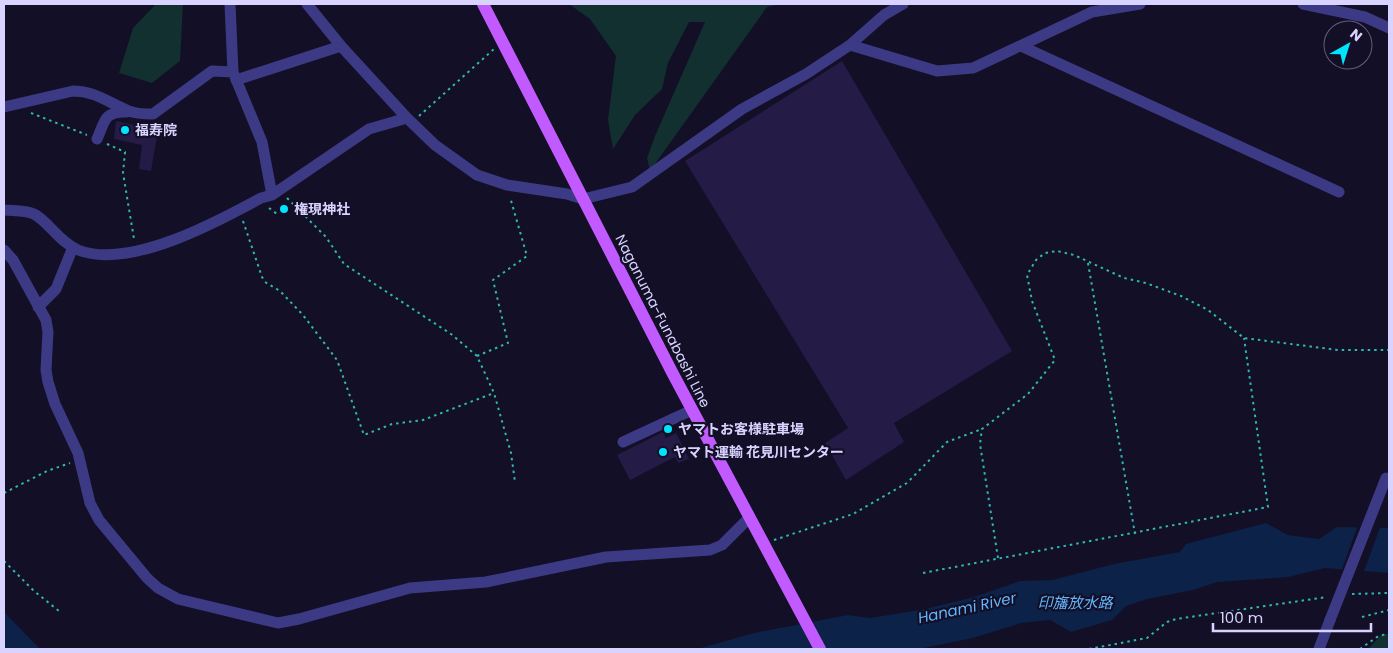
<svg xmlns="http://www.w3.org/2000/svg" width="1393" height="653" font-family="Poppins,'Noto Sans JP',sans-serif">
  <rect width="100%" height="100%" fill="#130f26"/>
  <path fill="#12302f" d="M156,4H183L180,61L152,83L119,73L133,28Z
    M569,4H782L767,7L650,171L647,158L655,136L705,22H689L668,63L662,89L635,115L613,149L608,120L616,56L590,19Z
    M1382,634H1389V649H1368Z"/>
  <path fill="#0c2248" d="M1266,523L1288,535L1319,539L1337,527L1389,528V573L1325,568L1288,577L1217,582L1193,590L1147,599L1126,606L1112,620L1071,632L1050,620L1021,623L973,638L919,649H683L701,648L754,633L848,615L870,618L925,609L974,597L1020,581L1052,580L1114,564L1180,552L1186,544Z
    M4,612L40,649H4Z"/>
  <path fill="#130f26" d="M1358,525H1381L1363,574L1341,572Z"/>
  <path fill="#241b47" d="M842,61L1012,351L894,423L904,442L846,480L825,443L848,428L685,161Z
    M116,121L145,127L146,123L159,125L151,171L139,169L142,145L114,139Z
    M663,432L666,438L676,433L689,459L678,463L675,457L630,480L617,455Z"/>
  <g fill="none" stroke-linecap="round" stroke-linejoin="round">
    <path stroke="#2fb8b0" stroke-width="2" stroke-dasharray="2.5 4" stroke-linecap="butt" d="M31,113L87,135
      M419,116L494,49
      M107,144L125,152L123,173L134,239
      M287,198L326,237L344,264L451,334L477,356L494,393L511,453L515,482
      M269,208L277,214L283,210
      M243,221L262,277L265,282L280,291L303,315L337,360L364,435L392,424L423,420L494,393
      M1088,263L1135,534
      M477,356L508,343L493,280L527,256L510,197
      M4,493L47,471L70,463
      M774,540L853,514L907,483L947,442L982,429
      M998,558L980,444L982,429L1028,394L1055,360L1032,301L1027,275L1036,260L1045,253L1057,251L1074,255L1124,278L1146,283L1181,296L1208,310L1244,338L1338,350H1389
      M4,561L34,591L59,611
      M923,573L1268,507L1244,338
      M1352,594L1389,593
      M1362,617L1389,610
      M1089,649L1147,638L1167,622L1176,619L1327,597
      M1360,649L1377,637L1389,633"/>
    <path stroke="#3d3a85" stroke-width="11" d="M230,4L233,72
      M307,4L341,46L407,118
      M1303,4L1365,17L1389,28
      M850,45L884,15L903,4
      M1021,46L1339,192
      M236,80L341,46
      M4,107L73,91C95,91 109,103 129,111C136,114 145,114 153,114L212,71L233,72L262,142L272,195
      M97,139C105,121 104,111 127,112
      M4,210C13,211 25,210 34,214C48,221 59,242 78,250C129,270 217,222 261,198L272,195L369,129L407,118L435,145L477,175L507,185L567,194L583,199L632,187L742,109L806,74L850,45L937,71L973,68L1092,12L1140,4
      M4,250L13,260L46,320L48,332L46,370L48,382L55,404L78,453L90,503L99,520L147,578L158,588L178,599L278,623L299,619L410,588L486,582L606,557L710,550L722,545L749,518
      M38,307L56,289L73,247
      M623,442L692,410
      M1319,649L1330,620"/>
    <path stroke="#c25bff" stroke-width="12" d="M483,4L673,374L820,649"/>
    <path stroke="#3d3a85" stroke-width="11" d="M1330,620L1386,478"/>
  </g>
  <g fill="#00e5ff" stroke="#130f26" stroke-width="2">
    <circle cx="125" cy="130" r="5"/>
    <circle cx="284" cy="209" r="5"/>
    <circle cx="668" cy="429" r="5"/>
    <circle cx="663" cy="452" r="5"/>
  </g>
  <g text-anchor="middle" stroke-width="4.5" stroke-linejoin="round" paint-order="stroke">
    <g font-size="14" font-weight="bold" fill="#d9d4ff" stroke="#130f26" text-anchor="start">
      <text x="135" y="135">福寿院</text>
      <text x="294" y="214">権現神社</text>
      <text x="678" y="434">ヤマトお客様駐車場</text>
      <text x="673" y="457">ヤマト運輸 花見川センター</text>
    </g>
    <g font-size="14" fill="#d9d4ff" stroke="#130f26">
      <text transform="translate(663 321) rotate(63)" y="5">Naganuma-Funabashi Line</text>
    </g>
    <g font-size="15" font-style="italic" fill="#62b6ff" stroke="#130f26">
      <text x="1075" y="608">印旛放水路</text>
      <text transform="translate(967 608) rotate(-12)" y="5">Hanami River</text>
    </g>
  </g>
  <rect width="1393" height="653" fill="none" stroke="#d9d4ff" stroke-width="10"/>
  <g transform="translate(1348 45) rotate(39)"><circle r="24" fill="#130f26" stroke="#625e7d"/>
  <path d="M0-4L9 19L0 12L-9 19Z" fill="#00e5ff"/>
  <text y="-8" font-size="14" font-weight="bold" text-anchor="middle" fill="#d9d4ff">N</text>
  </g>
  <path d="M1213 623v8h158v-8" fill="none" stroke="#d9d4ff" stroke-width="2.5"/>
  <text x="1220" y="623" font-size="15" fill="#d9d4ff" stroke="#130f26" stroke-width="4" paint-order="stroke">100 m</text>
</svg>
